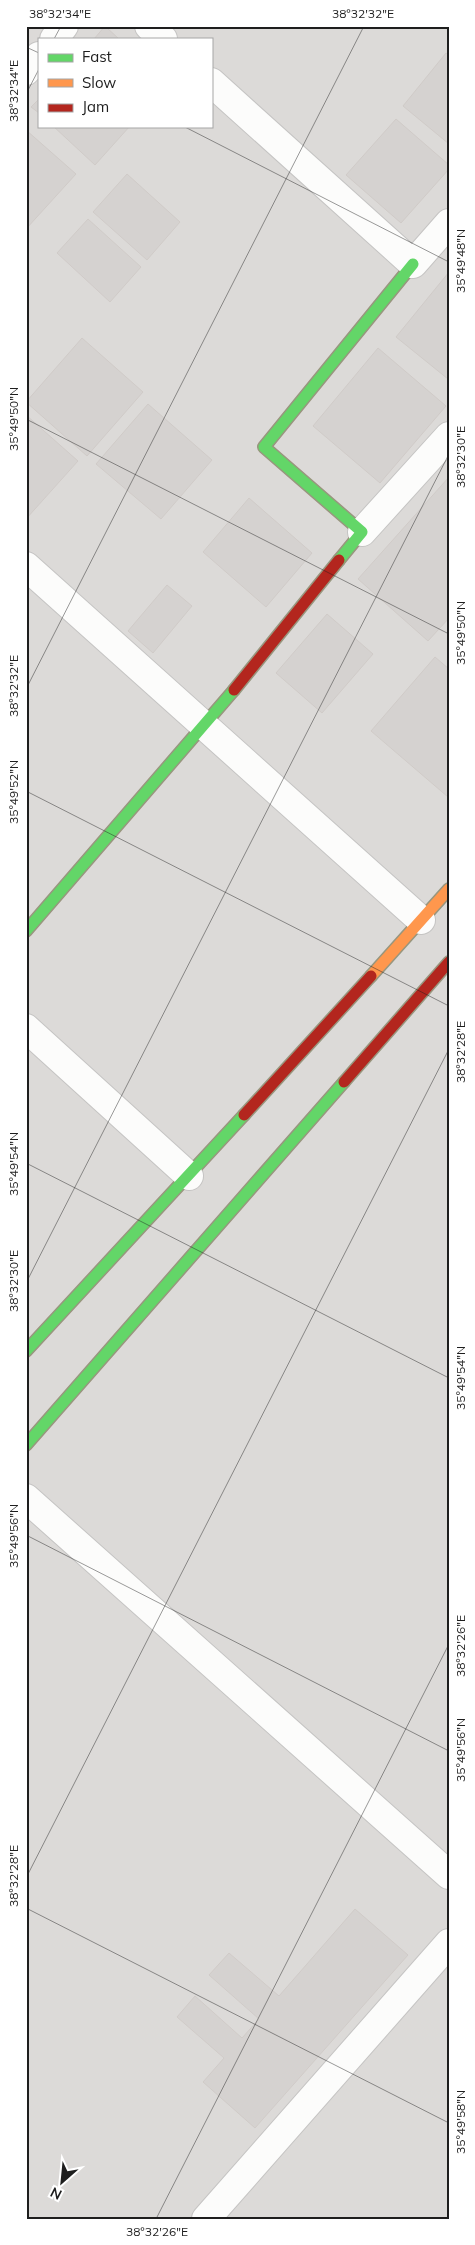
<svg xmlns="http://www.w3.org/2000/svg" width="475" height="2245" font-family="Mulish,sans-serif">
  <rect width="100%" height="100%" fill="#edeae7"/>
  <path fill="#dcdad8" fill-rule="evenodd" d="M26,26H449V2219H26ZM39,39H211V126H39Z"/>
  <path fill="#d5d2d0" stroke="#d0cbc8" d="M105,26L119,39H94Z
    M446,53L449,55V144L403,106Z
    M39,99V113L31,107Z
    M396,119L449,165V169L401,223L346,175Z
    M53,126H130L95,165Z
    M26,130L76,174L26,229Z
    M127,174L180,222L147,260L93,212Z
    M88,219L141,267L110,302L57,253Z
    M449,272V378L448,379L396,337Z
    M82,338L143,392L87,456L26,402Z
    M378,348L446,406L380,483L313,426Z
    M148,404L212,460L161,519L96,464Z
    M26,415L78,461L26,519Z
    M449,477V618L428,641L358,579Z
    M249,498L312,553L266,607L203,552Z
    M167,585L192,606L153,653L128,631Z
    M327,614L373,654L322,713L276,673Z
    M435,657L449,669L448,797L371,731Z
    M355,1909L408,1955L255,2128L203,2082L224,2058L177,2017L195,1996L242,2038L259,2019L209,1975L229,1953L279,1996Z"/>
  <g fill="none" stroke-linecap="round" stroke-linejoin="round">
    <defs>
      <path id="street" d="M149,26L163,39
        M54,39L64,26
        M26,71L39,56
        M211,82L413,264L449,223
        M362,532L449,436
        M26,566L421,920
        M26,1028L189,1176
        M26,1498L449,1875
        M206,2219L449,1943"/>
      <path id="fast" d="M339,560L362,532L264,447L413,264
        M26,931L234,690
        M26,1351L244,1115
        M26,1445L344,1082"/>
      <path id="slow" d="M371,976L449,889"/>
      <path id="jam" d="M234,690L339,560
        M344,1082L449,962
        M244,1115L371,976"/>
    </defs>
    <use href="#street" stroke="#c5c4c3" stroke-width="30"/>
    <use href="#fast" stroke="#98967e" stroke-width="14"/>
    <use href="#slow" stroke="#98967e" stroke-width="14"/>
    <use href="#jam" stroke="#98967e" stroke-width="14"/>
    <use href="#street" stroke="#fcfcfb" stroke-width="28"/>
    <use href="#fast" stroke="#63d668" stroke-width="11"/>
    <use href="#slow" stroke="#ff974d" stroke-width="11"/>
    <use href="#jam" stroke="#b3261e" stroke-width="11"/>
  </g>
  <path fill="none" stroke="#1e1e1e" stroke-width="1" stroke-opacity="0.45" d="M54,39L61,26M26,47L39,53M26,94L39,69M183,126L449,262M26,419L449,634M26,689L364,26M26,791L449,1006M26,1163L449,1378M26,1283L449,454M26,1535L449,1751M26,1878L449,1049M26,1908L449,2123M156,2219L449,1644"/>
  <rect width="475" height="2245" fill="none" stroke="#ffffff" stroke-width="55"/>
  <rect x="38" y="38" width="175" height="90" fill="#ffffff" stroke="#a5a5a5"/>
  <rect x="48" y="54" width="25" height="8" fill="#63d668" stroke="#a5a5a5"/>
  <text x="82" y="62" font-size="15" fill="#1e1e1e">Fast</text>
  <rect x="48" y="79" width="25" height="8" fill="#ff974d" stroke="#a5a5a5"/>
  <text x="82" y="88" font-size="15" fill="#1e1e1e">Slow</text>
  <rect x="48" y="104" width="25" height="8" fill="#b3261e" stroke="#a5a5a5"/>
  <text x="82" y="112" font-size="15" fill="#1e1e1e">Jam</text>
  <g transform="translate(62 2182) rotate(207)" stroke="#ffffff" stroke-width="4" paint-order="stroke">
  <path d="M0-4L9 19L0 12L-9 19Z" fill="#1e1e1e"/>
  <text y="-8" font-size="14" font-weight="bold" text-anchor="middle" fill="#1e1e1e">N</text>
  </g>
  <rect x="28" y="28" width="420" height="2190" fill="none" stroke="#1e1e1e" stroke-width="2"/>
  <g font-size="12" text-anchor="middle" fill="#1e1e1e">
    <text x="60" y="18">38°32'34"E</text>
    <text x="363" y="18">38°32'32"E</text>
    <text transform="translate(14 91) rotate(-90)" y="4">38°32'34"E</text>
    <text transform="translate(461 261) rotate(-90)" y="4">35°49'48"N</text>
    <text transform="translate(14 419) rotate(-90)" y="4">35°49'50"N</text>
    <text transform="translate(461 457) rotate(-90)" y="4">38°32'30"E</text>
    <text transform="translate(461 633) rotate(-90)" y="4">35°49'50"N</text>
    <text transform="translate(14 686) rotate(-90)" y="4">38°32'32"E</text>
    <text transform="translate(14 792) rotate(-90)" y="4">35°49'52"N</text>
    <text transform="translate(461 1052) rotate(-90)" y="4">38°32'28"E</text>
    <text transform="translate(14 1164) rotate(-90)" y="4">35°49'54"N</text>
    <text transform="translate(14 1281) rotate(-90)" y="4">38°32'30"E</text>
    <text transform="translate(461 1378) rotate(-90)" y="4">35°49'54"N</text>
    <text transform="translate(14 1536) rotate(-90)" y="4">35°49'56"N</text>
    <text transform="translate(461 1646) rotate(-90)" y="4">38°32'26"E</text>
    <text transform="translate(461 1750) rotate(-90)" y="4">35°49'56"N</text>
    <text transform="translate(14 1876) rotate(-90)" y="4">38°32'28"E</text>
    <text transform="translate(461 2122) rotate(-90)" y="4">35°49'58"N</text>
    <text x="157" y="2236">38°32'26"E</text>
  </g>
</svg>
